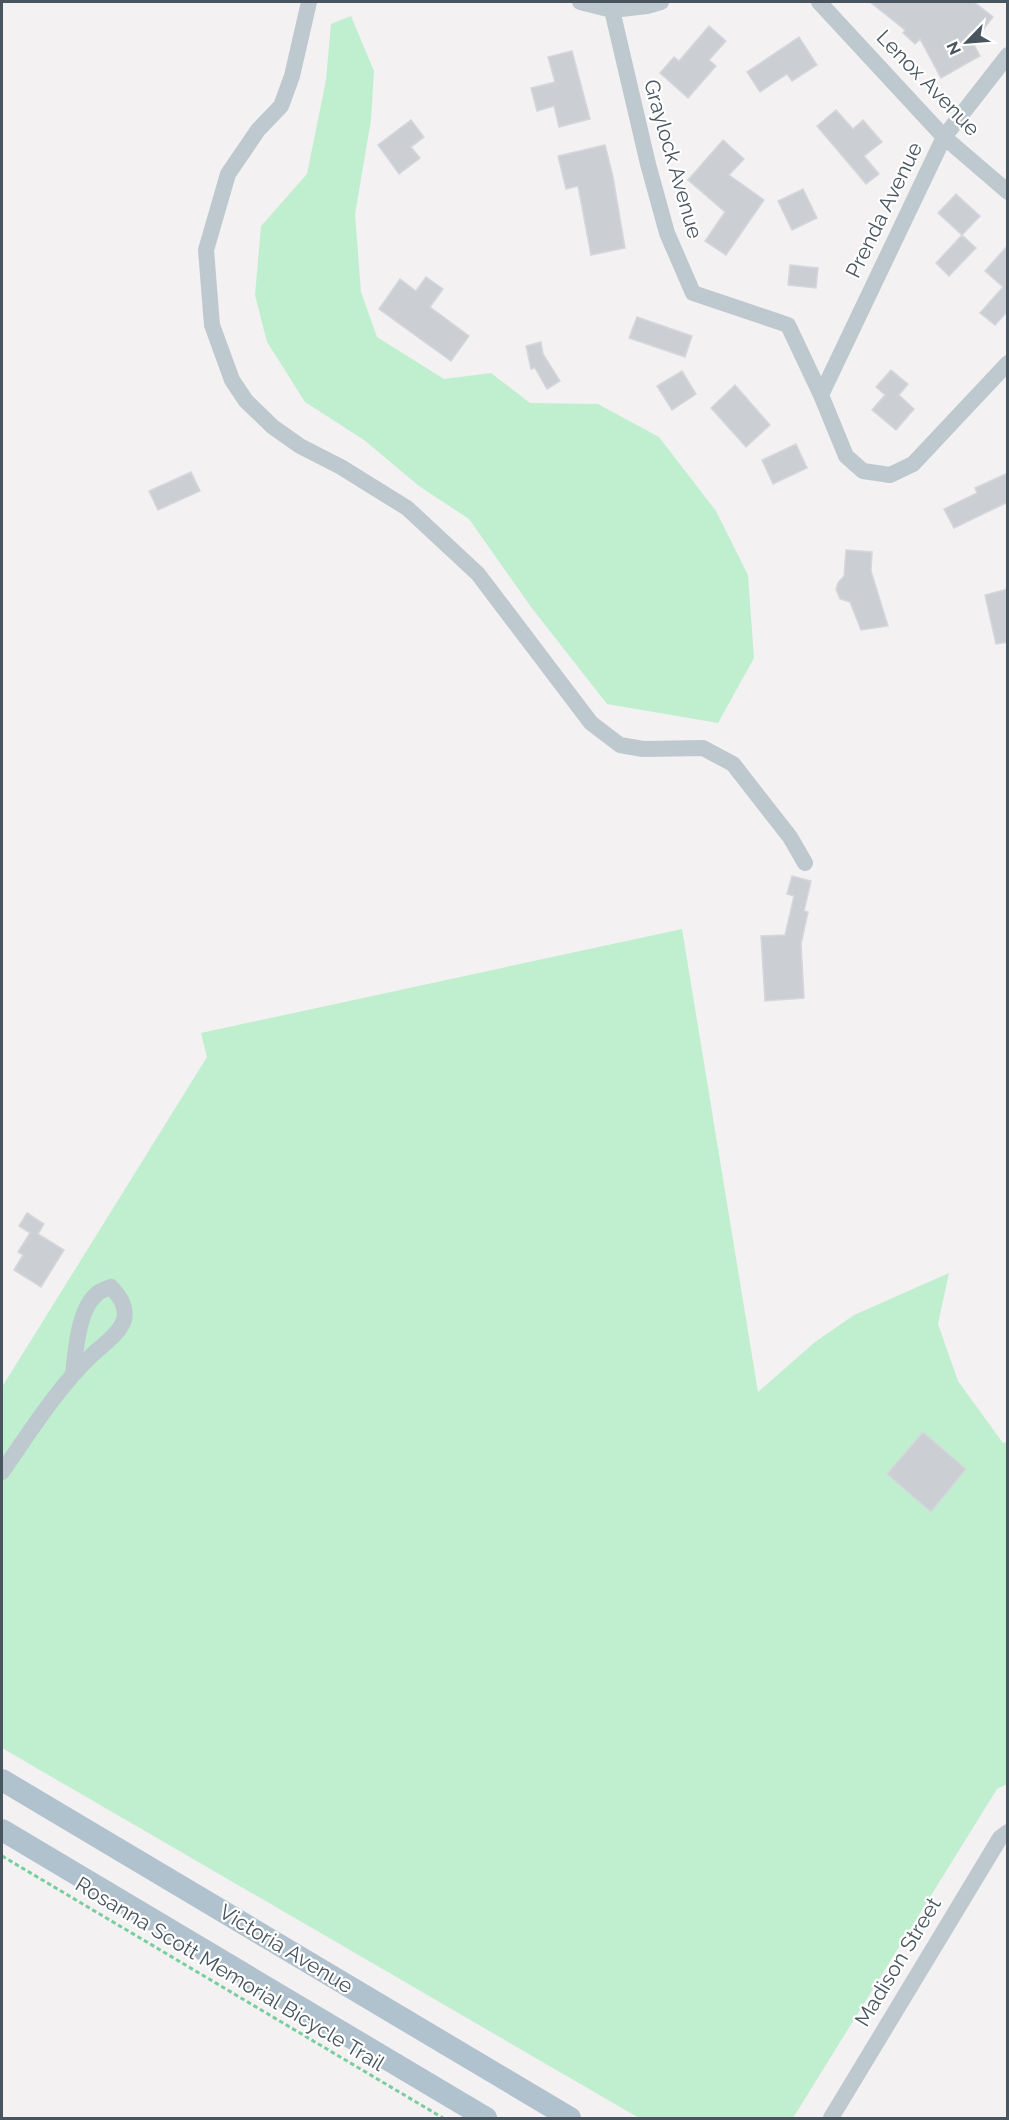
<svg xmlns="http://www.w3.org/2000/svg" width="1009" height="2120" font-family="Raleway,sans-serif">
  <rect width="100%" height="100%" fill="#f3f1f1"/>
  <path fill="#c0efd0" d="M351,16L374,71L371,120L355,214L361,292L377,337L444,379L491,373L530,403L598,404L659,437L716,511L748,575L754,658L718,723L607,704L531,607L469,519L419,486L364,440L305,402L267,342L255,295L261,226L307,174L326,80L331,24Z
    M682,929L758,1392L815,1342L854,1315L949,1273L938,1324L958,1381L1003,1443L1007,1442V1784L997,1789L793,2118H639L2,1748V1387L207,1057L201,1033Z"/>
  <path fill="#cbced3" stroke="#d5d7dc" stroke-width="1.5" d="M870,2H974L993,17L973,43L980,56L941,78L920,39L915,44L903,33L905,30Z
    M709,26L726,41L709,60L716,66L688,98L660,73L674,57L679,61Z
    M799,37L817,65L792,81L787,74L760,92L747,72Z
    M572,51L590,119L559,127L554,106L537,111L531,88L555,82L548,57Z
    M836,110L853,129L863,120L882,142L864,156L879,174L866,184L817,126Z
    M411,120L424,137L411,147L420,158L399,174L378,145Z
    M723,140L744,159L729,175L764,200L726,255L705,241L725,212L688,180Z
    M605,145L613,177L625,248L591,255L578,186L566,189L558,156Z
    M803,189L817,218L792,230L778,201Z
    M956,194L980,216L962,235L976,248L949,276L936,263L962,235L938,213Z
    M1008,245V311L995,325L980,313L1003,287L985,271Z
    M790,265L818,268L816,288L788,285Z
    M426,277L443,289L430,307L469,336L451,361L379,309L400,279L416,291Z
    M637,317L692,336L685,357L629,338Z
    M541,342L543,354L560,381L547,389L535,368L531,369L526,346Z
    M891,370L908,384L899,395L914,409L896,430L872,410L885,395L876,387Z
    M682,371L696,394L672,410L657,386Z
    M735,385L770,425L746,447L711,408Z
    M796,444L807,468L773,484L762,460Z
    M191,472L200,491L158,510L149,491Z
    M1008,473V502L954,528L944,509L977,493L975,488Z
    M846,550L872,552L871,571L888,626L861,630L850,602L840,599L836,589L838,583L844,576Z
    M1008,589V642L996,644L985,595Z
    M792,876L811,881L804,911L808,912L801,944L804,998L765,1001L761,936L785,935L794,896L787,894Z
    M27,1213L44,1224L38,1234L64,1250L41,1287L14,1270L23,1255L18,1252L30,1233L19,1226Z
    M923,1432L966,1469L931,1512L887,1474Z"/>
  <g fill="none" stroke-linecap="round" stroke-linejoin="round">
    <path stroke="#78ce9e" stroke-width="3" stroke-dasharray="4.5 3" stroke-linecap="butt" d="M2,1856L443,2118"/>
    <path stroke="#bec9cf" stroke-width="16" d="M309,2L292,76L281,106L258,130L228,174L206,250L212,325L232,380L246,401L273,427L300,446L341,467L407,508L478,574L591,723L620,745L643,749L703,748L733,764L790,837L805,863
      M580,2L612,10L647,6L661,2
      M819,2L944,137L1008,192
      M612,10L648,164L667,233L693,293L788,325L821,395L846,456L863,471L890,475L913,464L1008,363
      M821,395L944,137L1008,55
      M2,1472C30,1432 57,1388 93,1354C104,1344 119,1334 124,1320C127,1306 120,1297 111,1287C107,1289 101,1290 98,1293C78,1308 76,1350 73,1373
      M831,2118L1000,1838L1008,1832"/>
    <path stroke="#b1c2cf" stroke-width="22" d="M2,1780L570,2118
      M2,1830L486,2118"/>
  </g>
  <g text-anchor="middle" stroke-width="4.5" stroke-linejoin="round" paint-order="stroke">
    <g font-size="21" fill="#48555e" stroke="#fff">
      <text transform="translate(928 83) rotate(46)" y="7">Lenox Avenue</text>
      <text transform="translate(673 159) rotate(74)" y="7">Graylock Avenue</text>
      <text transform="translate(884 210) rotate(-64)" y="7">Prenda Avenue</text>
      <text transform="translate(286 1949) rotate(31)" y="7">Victoria Avenue</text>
      <text transform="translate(898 1962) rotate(-59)" y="7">Madison Street</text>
      <text transform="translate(230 1974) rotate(31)" y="7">Rosanna Scott Memorial Bicycle Trail</text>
    </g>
  </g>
  <rect width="1009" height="2120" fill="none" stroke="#48555e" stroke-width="6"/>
  <g transform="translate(967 42) rotate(245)" stroke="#ffffff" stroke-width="4.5" paint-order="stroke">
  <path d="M0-4.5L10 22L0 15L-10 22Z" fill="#48555e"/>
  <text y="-9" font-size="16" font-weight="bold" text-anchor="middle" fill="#48555e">N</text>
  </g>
</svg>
